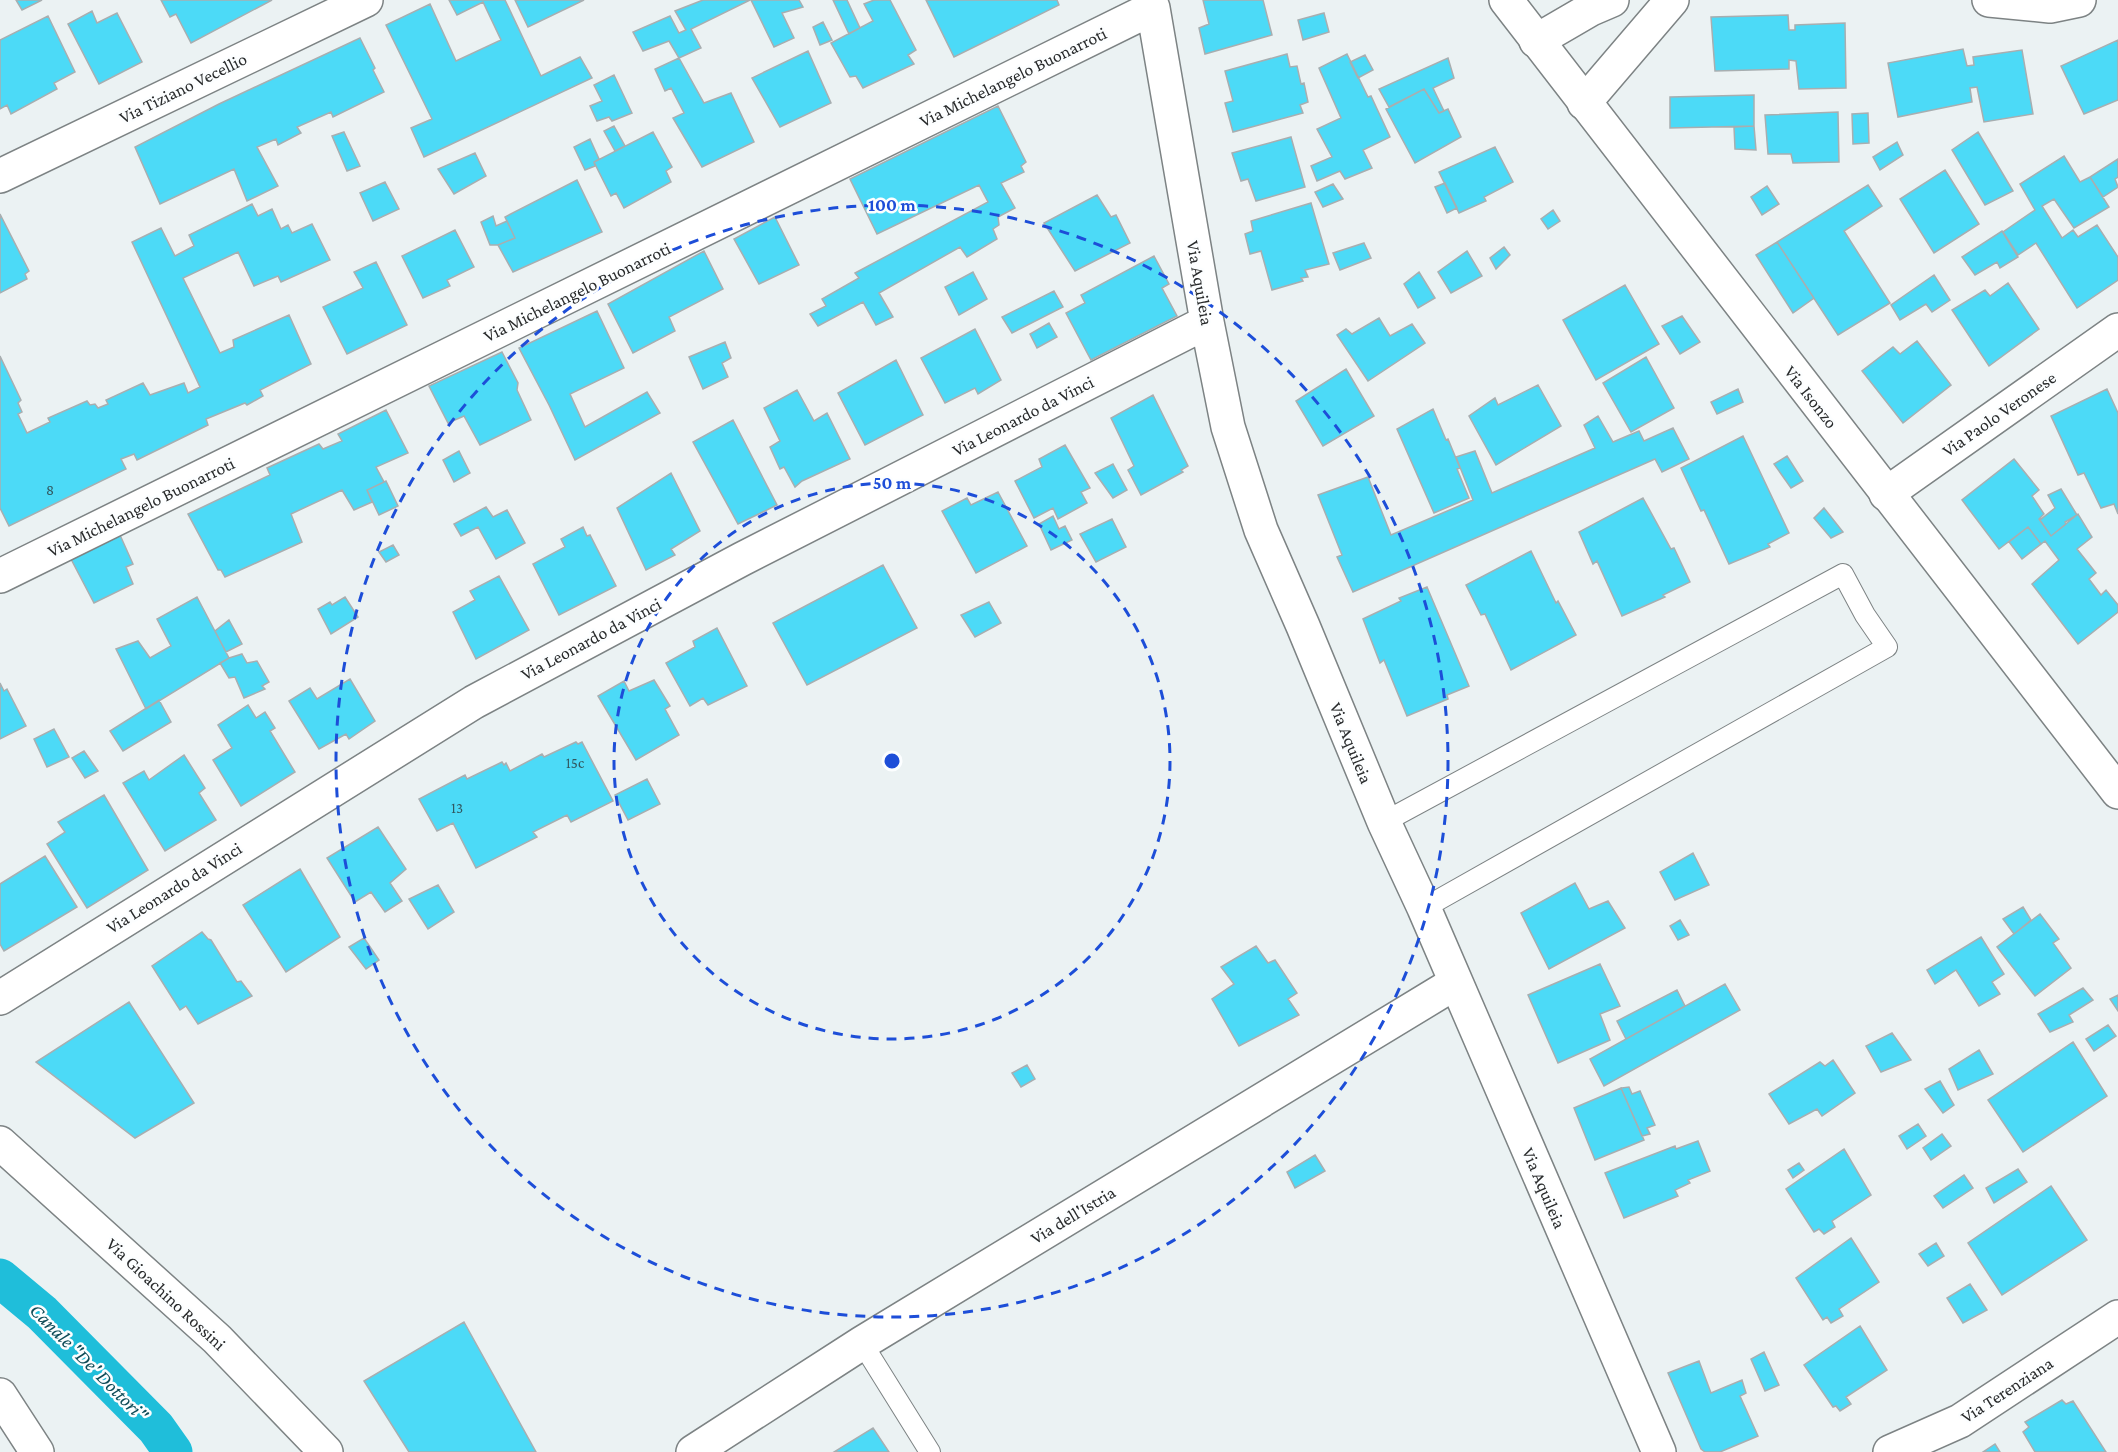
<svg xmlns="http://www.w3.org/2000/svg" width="2118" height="1452" font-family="'Crimson Pro',serif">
  <rect width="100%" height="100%" fill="#ebf2f3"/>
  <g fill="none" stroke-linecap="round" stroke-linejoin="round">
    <path stroke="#1fbeda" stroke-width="39" d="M0,1278L42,1313L156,1428L173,1452"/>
  </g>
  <path fill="#4cdaf7" stroke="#a8aeb0" stroke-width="1.5" d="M16,0H42L22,10Z
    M161,0H272L191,43L176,14L170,17Z
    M449,0H505L541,76L580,57L592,78L424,157L411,128L432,119L386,25L430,4L456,61L501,40L483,2L457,15Z
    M515,0H584L528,27Z
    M703,0H750L691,29L701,48L679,58L669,41L643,51L633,32L670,16L679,33L686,30L675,11Z
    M751,0H799L803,7L782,13L794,38L774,47Z
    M833,0H847L860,28L849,34Z
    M874,0H890L916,50L908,55L914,64L863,88L856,76L850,77L831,43L873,21L864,4Z
    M926,0H1057L1059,5L954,57Z
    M1203,0H1263L1272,35L1205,54L1199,28L1209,24Z
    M92,11L97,23L117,13L142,62L99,84L68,24Z
    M1324,13L1329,32L1303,40L1298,20Z
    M1788,15L1789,30H1795V25L1845,23L1846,88L1799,89L1796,61L1789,60V69L1715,71L1711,17Z
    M48,16L75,72L54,83L57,89L11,114L7,105L0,109V40Z
    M823,22L832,40L820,45L813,27Z
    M360,38L375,68L373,70L384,92L333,117L331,112L297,127L301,133L278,145L276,139L257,147L278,186L247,201L234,169L160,204L135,147L219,104Z
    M2118,40V100L2084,114L2061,66Z
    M1963,49L1967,66L1974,65L1973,57L2022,50L2033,114L1984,122L1977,87L1970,88L1972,102L1898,117L1888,63Z
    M808,51L831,103L780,127L752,78Z
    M1287,54L1290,67L1297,66L1301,84L1304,83L1308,102L1300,105L1303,113L1233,132L1225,103L1233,101L1225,71Z
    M1347,54L1368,97L1371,96L1390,137L1363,150L1372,168L1345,179L1340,171L1317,181L1311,166L1332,157L1317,129L1341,118L1319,68Z
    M1365,55L1373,70L1358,78L1350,62Z
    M679,58L704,103L731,93L754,142L702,167L673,118L684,113L671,88L665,91L655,69Z
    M1448,58L1454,78L1433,88L1444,111L1439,113L1424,89L1389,107L1379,89Z
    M614,75L632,113L612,121L609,117L597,121L590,106L602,101L594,85Z
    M1424,89L1439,113L1448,109L1461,137L1415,163L1386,109Z
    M1754,95V126L1670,128V97Z
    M998,106L1026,162L1021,166L1024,172L1001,183L1015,208L998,217L999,225L993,229L997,239L967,257L960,247L879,293L893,317L876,325L863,302L818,326L810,314L826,306L822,299L859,278L855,273L988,202L979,185L877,234L850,179Z
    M1838,112L1839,162L1793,163L1791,154H1768L1765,115Z
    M1868,113L1869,143L1853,144L1852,114Z
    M614,126L625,146L615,151L604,131Z
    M1754,126L1756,150L1735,149L1734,127Z
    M344,132L360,166L347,171L332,136Z
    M653,132L672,167L666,171L671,182L624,208L616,193L611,196L594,162Z
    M1978,132L2013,191L1985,205L1952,150Z
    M1291,137L1305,187L1256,201L1248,179L1241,181L1232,153Z
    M590,139L599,159L594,162L595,166L585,170L574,147Z
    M1897,142L1903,155L1880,170L1873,157Z
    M1495,147L1513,182L1484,197L1486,201L1459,213L1439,172Z
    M475,153L486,176L454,194L438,169Z
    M2064,156L2080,182L2090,177L2109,207L2074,228L2054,199L2042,206L2062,238L2073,230L2078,237L2097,225L2118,257V280L2077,308L2036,243L2018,255L2003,232L2035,210L2020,184Z
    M2118,159V177L2115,179L2118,187L2103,197L2090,177Z
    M1945,170L1979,224L1934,253L1900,199Z
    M577,180L602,232L513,272L498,245L515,238L505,217Z
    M385,182L399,209L373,221L360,193Z
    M1445,183L1457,208L1447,213L1435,187Z
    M1333,184L1343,199L1323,207L1315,192Z
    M1868,185L1882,206L1844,231L1890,303L1838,335L1777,242Z
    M1767,186L1779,204L1762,215L1751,197Z
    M1097,195L1111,217L1116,215L1130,243L1075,271L1044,223Z
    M1311,203L1329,264L1305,270L1308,277L1301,278L1303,281L1272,290L1261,251L1250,254L1245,234L1253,231L1251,221Z
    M252,204L258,216L272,209L281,229L288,225L292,233L312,224L330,260L281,282L278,276L254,286L238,252L183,278L220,353L234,347L233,340L289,315L311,364L260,390L263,396L247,405L245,403L206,419L208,425L137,460L134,454L121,459L126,469L9,526L0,508V356L21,400L18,403L22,412L18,414L27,433L50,422L48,418L87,401L90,405L95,404L98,408L108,404L106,400L143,383L150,395L184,383L188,393L200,387L132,242L161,228L175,256L194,246L189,235Z
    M1553,210L1560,221L1548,229L1541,219Z
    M0,214L29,271L25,274L27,279L0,293Z
    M493,216L496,226L507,221L515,238L498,245H490L481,222Z
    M775,217L799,265L759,284L734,239Z
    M455,230L474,267L447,280L450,286L423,298L402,256Z
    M2002,231L2018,257L2000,268L1997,262L1975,275L1962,257Z
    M1777,242L1814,298L1793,313L1756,255Z
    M1364,243L1371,258L1340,270L1333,253Z
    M1504,247L1510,255L1496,269L1490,258Z
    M704,251L723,289L669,317L675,331L633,353L608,304Z
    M1467,251L1482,276L1451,293L1438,272Z
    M1154,256L1169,284L1162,288L1177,316L1091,360L1066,313L1085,303L1081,295Z
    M376,262L407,325L347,354L323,307L363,288L354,272Z
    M973,272L987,299L959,315L945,287Z
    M1419,272L1435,298L1418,308L1404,284Z
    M1934,275L1950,300L1932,312L1926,304L1900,320L1891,305Z
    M2008,283L2039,329L1989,366L1952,310L1985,290L1990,296Z
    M1625,285L1659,344L1596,380L1563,320Z
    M1054,291L1063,307L1012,333L1002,317Z
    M597,311L624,368L570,394L585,427L647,392L660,413L575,460L549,405L519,348Z
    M1682,316L1700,342L1680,354L1662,326Z
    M1379,318L1390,336L1412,324L1425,343L1368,381L1337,335L1346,329L1352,334Z
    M1049,323L1057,337L1037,348L1030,334Z
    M975,329L1001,380L978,394L975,388L945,403L921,358Z
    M1917,341L1951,385L1903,423L1862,371L1893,347L1900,354Z
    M725,342L731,358L722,363L728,377L703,389L689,357Z
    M502,352L518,383L517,390L531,420L480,445L464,416L448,423L429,386Z
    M1646,357L1674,408L1631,432L1603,383Z
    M896,360L923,415L865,445L838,393Z
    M1346,369L1374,416L1323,446L1296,401Z
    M1538,385L1561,426L1496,465L1469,416L1495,398L1498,405Z
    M1738,389L1743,402L1717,414L1711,402Z
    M2107,389L2118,413V514L2114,504L2101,508L2084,473L2078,475L2051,416Z
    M797,390L814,421L827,413L850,459L802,481L795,487L784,467L780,469L770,447L780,441L764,408Z
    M1153,395L1188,466L1181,470L1183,472L1141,495L1128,470L1134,466L1111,418Z
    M1433,409L1446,440L1448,439L1460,468L1457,469L1469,498L1434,513L1397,429Z
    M386,410L408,453L376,467L384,482L367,490L372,502L354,510L342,490L291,514L302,542L225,577L221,570H218L188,514L270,475L267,468L319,444L323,449L342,441L338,434Z
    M1598,416L1613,442L1639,431L1644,441L1673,428L1689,459L1662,472L1655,459L1353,592L1337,557L1342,555L1318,495L1368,477L1391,535L1473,500L1456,457L1475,451L1492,493L1595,448L1584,425Z
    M733,420L777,505L738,524L693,442Z
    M1743,436L1789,533L1768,544L1770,547L1729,564L1704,510L1701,511L1681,468Z
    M1065,445L1090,488L1081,492L1087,503L1058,519L1053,508L1034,518L1015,481L1042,467L1039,459Z
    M459,451L470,473L454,482L443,460Z
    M1787,456L1803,481L1791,488L1774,464Z
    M2014,459L2039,490L2032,496L2044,514L2039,519L2051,536L2078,514L2092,537L2077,549L2096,573L2089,579L2101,595L2106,590L2118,605V612L2078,644L2032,584L2059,560L2045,541L2041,544L2028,527L1999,549L1962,500Z
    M1113,464L1127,490L1113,498L1095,473Z
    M671,473L700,531L671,549L675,555L646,570L617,508Z
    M386,481L398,506L379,515L367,490Z
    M2061,489L2077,515L2065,522L2066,524L2051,536L2040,520L2055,508L2048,495Z
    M998,492L1027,546L976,573L942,511L967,498L971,505Z
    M1643,498L1671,549L1674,548L1690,582L1663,595L1665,597L1622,616L1597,561L1593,564L1579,532Z
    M486,507L493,517L507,510L525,543L496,559L478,527L461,536L454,524Z
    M1824,508L1843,532L1831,538L1814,518Z
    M1053,516L1059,529L1065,526L1072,540L1051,550L1039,524Z
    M1112,519L1126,547L1096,562L1080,534Z
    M583,527L587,536L590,535L616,586L559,615L533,564L565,547L561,539Z
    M2028,527L2041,544L2022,559L2009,542Z
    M120,535L133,564L126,567L133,584L94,603L71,559Z
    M393,545L399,555L386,562L379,552Z
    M1531,551L1556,603L1558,601L1576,635L1511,670L1485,614L1481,615L1466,585Z
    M883,565L917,628L807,685L773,623Z
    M499,576L529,630L476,659L453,612L475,600L470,591Z
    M1427,587L1469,686L1447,695L1448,699L1407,716L1384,660L1380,663L1363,619L1401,601L1399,598Z
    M197,597L229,658L146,709L116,649L138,641L150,658L171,646L157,619Z
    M345,597L358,617L331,634L318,609L330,602L332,605Z
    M989,602L1001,623L975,637L961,615Z
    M229,620L242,644L226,652L215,631Z
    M717,628L747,686L708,705L703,698L690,706L666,663L695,647L693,641Z
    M242,654L247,663L257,661L269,682L262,686L265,689L244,698L235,677L229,678L220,663L229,658Z
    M350,679L375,721L349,739L346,734L319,749L289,701L310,688L317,699Z
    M654,680L670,706L665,709L679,735L636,760L598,696L624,681L629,691Z
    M0,683L4,691L7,689L26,726L0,739Z
    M159,700L171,722L123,751L110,731Z
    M248,705L256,718L265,712L275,728L270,731L295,772L241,806L213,760L232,748L218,725Z
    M54,729L69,757L47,767L34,739Z
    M576,742L578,744L582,742L613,801L571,822L567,815L533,832L537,837L476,868L453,823L437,831L419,799L465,775L467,779L502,762L504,765L506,763L510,771L542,754L544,757Z
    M84,751L98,771L85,778L72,758Z
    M184,755L205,788L199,793L216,820L165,851L123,783L144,771L149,780Z
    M647,779L660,804L628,820L615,795Z
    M104,795L148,870L87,908L47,844L65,832L58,822Z
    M378,827L406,869L390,883L402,901L385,912L371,892L355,902L327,858Z
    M1693,853L1709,885L1675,900L1660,872Z
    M45,856L77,907L4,951L0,944V884Z
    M300,869L340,937L286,972L243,905Z
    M1575,883L1589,909L1608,901L1625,928L1549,969L1521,913Z
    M438,885L454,912L428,929L409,899Z
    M2023,907L2031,920L2014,934L2003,919Z
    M2040,914L2059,939L2053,943L2071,968L2035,996L1997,947Z
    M1680,920L1689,935L1678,940L1670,926Z
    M202,932L208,939L211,940L237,982L241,981L252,996L198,1024L186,1006L180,1010L152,966Z
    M1981,937L2004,974L1992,982L2000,994L1979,1006L1956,970L1935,984L1927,970Z
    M364,938L379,960L366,969L349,947Z
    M1256,946L1268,963L1275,960L1297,993L1288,999L1299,1015L1239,1046L1212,999L1234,984L1221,967Z
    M1600,964L1620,1006L1600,1014L1610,1040L1558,1063L1528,995Z
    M1725,984L1740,1010L1604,1086L1590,1059Z
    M2083,988L2093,1000L2069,1015L2073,1022L2050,1032L2038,1014Z
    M1677,990L1685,1006L1626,1039L1617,1021Z
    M2118,995V1011L2110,999Z
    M129,1002L194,1103L135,1138L36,1062Z
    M2108,1025L2116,1036L2094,1051L2086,1039Z
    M1892,1033L1911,1060L1881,1072L1866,1046Z
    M2073,1042L2107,1096L2023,1152L1988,1100Z
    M1979,1050L1993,1074L1958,1090L1949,1069Z
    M1833,1060L1855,1093L1822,1116L1817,1109L1789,1124L1769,1094L1820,1062L1825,1066Z
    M1027,1065L1035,1079L1021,1087L1012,1073Z
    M1940,1081L1954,1105L1943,1113L1925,1089Z
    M1629,1087L1632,1094L1640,1091L1655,1125L1647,1128L1650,1134L1642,1136L1621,1088Z
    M1621,1088L1644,1140L1595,1160L1574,1108Z
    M1918,1124L1926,1136L1907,1149L1899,1136Z
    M1942,1134L1951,1146L1931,1160L1923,1148Z
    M1698,1141L1710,1171L1688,1180L1690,1183L1675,1190L1678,1196L1624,1218L1605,1173L1675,1146L1676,1149Z
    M1844,1149L1871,1195L1832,1221L1835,1227L1824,1234L1819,1229L1814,1232L1786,1189Z
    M1315,1155L1325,1171L1295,1188L1287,1172Z
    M1799,1163L1804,1170L1793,1178L1788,1170Z
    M2018,1169L2027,1182L1994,1203L1986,1188Z
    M1964,1175L1973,1188L1943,1208L1934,1196Z
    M2051,1186L2087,1240L2002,1295L1968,1243Z
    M1851,1238L1879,1282L1839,1309L1843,1316L1831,1323L1827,1317L1823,1320L1796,1278Z
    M1936,1243L1944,1256L1928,1266L1919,1254Z
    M1970,1284L1987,1310L1963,1323L1947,1298Z
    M464,1322L536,1452H409L364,1381Z
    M1860,1326L1887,1370L1846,1397L1851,1404L1840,1411L1836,1406L1833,1407L1804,1365Z
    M1764,1352L1779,1385L1765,1391L1751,1359Z
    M1699,1361L1711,1393L1742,1380L1746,1393L1740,1396L1758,1436L1720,1452H1705L1701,1449L1668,1373Z
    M2062,1400L2066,1404L2073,1401L2106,1452H2035L2023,1432L2029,1427L2025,1422Z
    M873,1428L889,1452H834Z
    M1995,1444L2000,1452H1983Z"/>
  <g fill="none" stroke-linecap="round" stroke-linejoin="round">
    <defs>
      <path id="service" d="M1384,822L1843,574L1865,615L1887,647L1424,908
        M862,1343L930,1452"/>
      <path id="minor" d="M1150,0L1153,8L1207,322L1228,427L1261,530L1303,626L1384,822L1424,908L1659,1452
        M1989,0L2050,6L2079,0
        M1536,41L1591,9L1612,0
        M1584,103L1672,0
        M0,176L366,0
        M1886,494L2118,330
        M0,576L1153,8
        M0,998L474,702L742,559L1207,322
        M0,1143L217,1339L326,1452
        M693,1452L862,1343L1455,983"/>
      <path id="tertiary" d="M1506,0L2118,792
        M1890,1452L1960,1421L2118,1317"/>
      <path id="primary" d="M0,1395L37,1452"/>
    </defs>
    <use href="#service" stroke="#7d8384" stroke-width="22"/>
    <use href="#minor" stroke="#7d8384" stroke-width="36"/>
    <use href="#tertiary" stroke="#7d8384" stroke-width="36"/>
    <use href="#primary" stroke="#7d8384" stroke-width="36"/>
    <use href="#service" stroke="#fff" stroke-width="20"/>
    <use href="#minor" stroke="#fff" stroke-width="33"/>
    <use href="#tertiary" stroke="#fff" stroke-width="33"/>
    <use href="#primary" stroke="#fff" stroke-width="33"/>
  </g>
  <g fill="none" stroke="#1d4ed8" stroke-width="3" stroke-dasharray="10 8">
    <circle cx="892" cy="761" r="278"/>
    <circle cx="892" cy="761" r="556"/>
  </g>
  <g text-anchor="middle" stroke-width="5" stroke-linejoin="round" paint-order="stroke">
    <g font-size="15" fill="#32575f">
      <text x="50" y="495">8</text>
      <text x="575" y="768">15c</text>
      <text x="457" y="813">13</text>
    </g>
    <g font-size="18" fill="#292b2c" stroke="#fcfeff">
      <text transform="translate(1013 77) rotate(-26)" y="6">Via Michelangelo Buonarroti</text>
      <text transform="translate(183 88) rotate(-26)" y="6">Via Tiziano Vecellio</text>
      <text transform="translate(1200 283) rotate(80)" y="6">Via Aquileia</text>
      <text transform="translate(577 292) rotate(-26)" y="6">Via Michelangelo Buonarroti</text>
      <text transform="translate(1811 397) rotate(52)" y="6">Via Isonzo</text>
      <text transform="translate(1999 414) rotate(-35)" y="6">Via Paolo Veronese</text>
      <text transform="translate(1023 416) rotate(-27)" y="6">Via Leonardo da Vinci</text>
      <text transform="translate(141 507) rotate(-26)" y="6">Via Michelangelo Buonarroti</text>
      <text transform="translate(591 639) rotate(-28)" y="6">Via Leonardo da Vinci</text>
      <text transform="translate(1351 743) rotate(68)" y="6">Via Aquileia</text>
      <text transform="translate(174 888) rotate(-32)" y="6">Via Leonardo da Vinci</text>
      <text transform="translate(1544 1188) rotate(67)" y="6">Via Aquileia</text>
      <text transform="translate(1073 1215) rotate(-31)" y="6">Via dell'Istria</text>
      <text transform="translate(166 1294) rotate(43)" y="6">Via Gioachino Rossini</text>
      <text transform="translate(2007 1390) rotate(-33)" y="6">Via Terenziana</text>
    </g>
    <g font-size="20" font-style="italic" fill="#0f4c58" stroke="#fcfeff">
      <text transform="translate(89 1362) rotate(45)" y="7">Canale "De' Dottori"</text>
    </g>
  </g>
  <circle cx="892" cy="761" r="9" fill="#1d4ed8" stroke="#fcfeff" stroke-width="3"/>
  <g font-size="18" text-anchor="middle" font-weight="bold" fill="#1d4ed8" stroke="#fcfeff" stroke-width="5" stroke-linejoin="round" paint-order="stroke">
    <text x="892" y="211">100 m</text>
    <text x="892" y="489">50 m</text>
  </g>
</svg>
